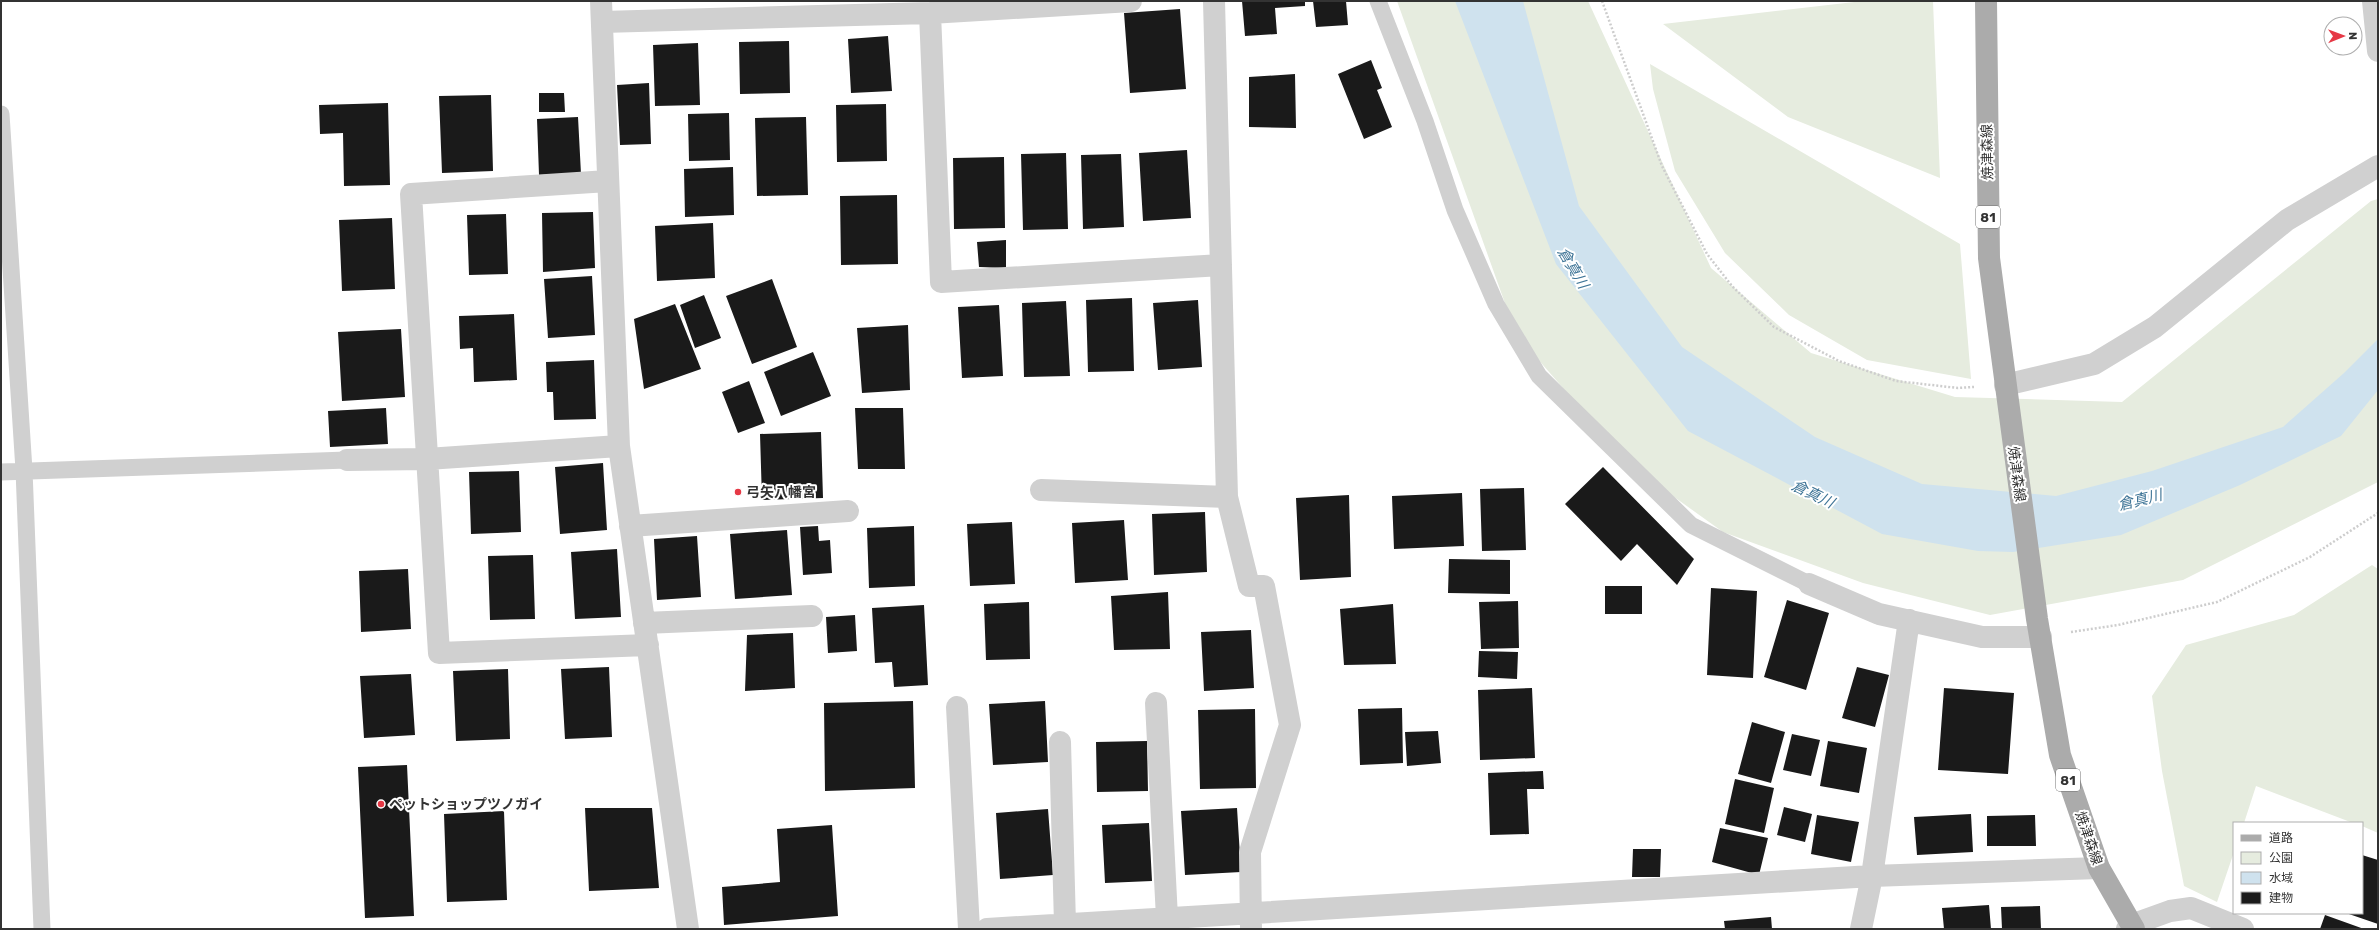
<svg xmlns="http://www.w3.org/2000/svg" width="2379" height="930" font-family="Rubik,'Noto Sans JP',sans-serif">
  <rect width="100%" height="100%" fill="#fff"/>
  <path fill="#e6ecdf" d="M1397,1H1588L1711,268L1811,353L1955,397L2122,402L2371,201L2378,199V482L2183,580L1990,615L1863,583L1723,532L1631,466L1516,334Z
    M1863,1H1933L1940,178L1788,117L1663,24Z
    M1650,64L1960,244L1971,379L1867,360L1789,315L1725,253L1675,171L1653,89Z
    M2372,565L2378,569V833L2362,826V823H2353L2256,786L2244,823H2234V852L2217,902L2184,886L2162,771L2152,696L2186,645L2294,615Z"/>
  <path fill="#cfe2ee" d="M1455,1H1523L1579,206L1682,347L1815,437L1922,484L2056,496L2152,471L2283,427L2344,373L2378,339V390L2341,436L2240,485L2121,535L2013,552L1978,551L1882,534L1688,431L1556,264Z"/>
  <path fill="#1a1a1a" d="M1242,1H1305V6L1275,8L1277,34L1245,36Z
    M1313,1H1346L1348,25L1316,27Z
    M1180,9L1186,89L1130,93L1124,13Z
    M888,36L892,91L851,93L848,39Z
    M789,41L790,93L740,94L739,42Z
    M698,43L700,105L655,106L653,45Z
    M1371,60L1382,88L1377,90L1392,127L1364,139L1338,74Z
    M1295,74L1296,128L1249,127V77Z
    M649,83L651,144L620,145L617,85Z
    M539,93H564L565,112H539Z
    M491,95L493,171L442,173L439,96Z
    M388,103L390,185L344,186L343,133L320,134L319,105Z
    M886,104L887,161L837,162L836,105Z
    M729,113L730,160L689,161L688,114Z
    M578,117L581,174L539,175L537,119Z
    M806,117L808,195L757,196L755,118Z
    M1187,150L1191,218L1143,221L1139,153Z
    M1066,153L1068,229L1023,230L1021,154Z
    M1121,154L1124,227L1083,229L1081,155Z
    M1004,157L1005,228L954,229L953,158Z
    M733,167L734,215L685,217L684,169Z
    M897,195L898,264L841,265L840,196Z
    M593,212L595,268L543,272L542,213Z
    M506,214L508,274L469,275L467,215Z
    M392,218L395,289L342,291L339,220Z
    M713,223L715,278L657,281L655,226Z
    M1006,240V268L979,267L977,242Z
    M592,276L595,335L548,338L544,279Z
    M772,279L797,347L752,364L726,296Z
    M704,295L721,338L695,348L680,305Z
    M1132,298L1134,371L1088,372L1086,300Z
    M1198,300L1202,367L1158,370L1153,303Z
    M1066,301L1070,376L1024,377L1022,303Z
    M675,304L701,369L644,389L634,319Z
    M999,305L1003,376L962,378L958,307Z
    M514,314L517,380L474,382L473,348L460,349L459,316Z
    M908,325L910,390L862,393L857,328Z
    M401,329L405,397L342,401L338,332Z
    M813,352L831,396L781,416L764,372Z
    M594,360L596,419L554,420L553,392H547L546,362Z
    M749,381L765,423L738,433L722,392Z
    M386,408L388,444L330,447L328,411Z
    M855,408H903L905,469H858Z
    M821,432L823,498L762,500L760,434Z
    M603,463L607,530L560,534L555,467Z
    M1603,467L1694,559L1677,585L1637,544L1621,561L1565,504Z
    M519,471L521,532L471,534L469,472Z
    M1524,488L1526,550L1482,551L1480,489Z
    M1462,493L1464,546L1394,549L1392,496Z
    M1349,495L1351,577L1300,580L1296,498Z
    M1205,512L1207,572L1154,575L1152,514Z
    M1124,520L1128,580L1075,583L1072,523Z
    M1012,522L1015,584L970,586L967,524Z
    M818,526L819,541L830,540L832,573L803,575L800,527Z
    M914,526L915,586L869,588L867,528Z
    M787,530L792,595L735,599L730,534Z
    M697,536L701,597L657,600L654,539Z
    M617,549L621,617L575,619L571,552Z
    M533,555L535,619L490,620L488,556Z
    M1449,559L1510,560V594L1448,593Z
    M408,569L411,629L361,632L359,571Z
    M1605,586H1642V614H1605Z
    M1711,588L1757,591L1753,678L1707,675Z
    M1168,592L1170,649L1114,650L1111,596Z
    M1787,600L1829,613L1806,690L1764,677Z
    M1518,601L1519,648L1481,649L1479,602Z
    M1029,602L1030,659L986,660L984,604Z
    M1393,604L1396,664L1344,665L1340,609Z
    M924,605L928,685L894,687L892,662L875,663L872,608Z
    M855,615L857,651L828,653L826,617Z
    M1251,630L1254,688L1204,691L1201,632Z
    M793,633L795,688L745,691L747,635Z
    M1479,651L1518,652L1517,679L1478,677Z
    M609,667L612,737L565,739L561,669Z
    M1857,667L1889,675L1875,727L1842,718Z
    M508,669L510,739L456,741L453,671Z
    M411,674L415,735L364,738L360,676Z
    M1532,688L1535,758L1480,760L1478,690Z
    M1944,688L2014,693L2008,774L1938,770Z
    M913,701L915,788L825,791L824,703Z
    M1045,701L1048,762L993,765L989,704Z
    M1402,708L1403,763L1360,765L1358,709Z
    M1255,709L1256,788L1200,789L1198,710Z
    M1752,722L1785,732L1771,783L1738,774Z
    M1438,731L1441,763L1407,766L1405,732Z
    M1792,734L1820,740L1811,776L1783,770Z
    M1147,741L1148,791L1097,792L1096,742Z
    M1828,741L1867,748L1859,793L1820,786Z
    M407,765L414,916L365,918L358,767Z
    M1543,771L1544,789H1527L1529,834L1490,835L1488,773Z
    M1735,779L1774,788L1764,833L1725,824Z
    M1784,807L1812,814L1805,842L1777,835Z
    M585,808H652L659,888L589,891Z
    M1237,808L1241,872L1185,875L1181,811Z
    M1048,809L1053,875L1000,879L996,813Z
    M504,811L507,900L447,902L444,814Z
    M1971,814L1973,852L1917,855L1914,817Z
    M1817,815L1859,822L1851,862L1811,854Z
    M2035,815L2036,846H1987V816Z
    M1149,823L1152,881L1105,883L1102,825Z
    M832,825L838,916L724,925L722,887L780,882L777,829Z
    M1720,828L1768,838L1759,875L1712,862Z
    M1633,849H1661L1660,877H1632Z
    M2362,855L2378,860V924L2346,913H2362Z
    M1989,905L1991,929H1944L1942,908Z
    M2040,906L2041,929H2002L2001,907Z
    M2325,915L2364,929H2320Z
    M1771,917L1772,929H1725L1724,921Z"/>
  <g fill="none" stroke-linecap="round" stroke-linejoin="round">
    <path stroke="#cdcdcd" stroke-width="2.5" stroke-dasharray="2 2" stroke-linecap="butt" d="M1602,1L1662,166L1707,254L1732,286L1774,327L1839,361L1896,381L1958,388L1974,387
      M2071,632L2118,625L2217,602L2310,557L2378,513"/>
    <path stroke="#d0d0d0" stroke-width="17" d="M1378,1L1425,121L1455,210L1496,304L1539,376L1691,525L1809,584
      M1,114L24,470L42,929
      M1,472L347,460"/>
    <path stroke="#d0d0d0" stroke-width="22" d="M601,1L619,446L688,929
      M1214,1L1227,497L1249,586H1264L1290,725L1250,852L1251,929
      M2373,1L2378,51
      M930,13L941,282L1221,265
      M602,22L930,13L1131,1
      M608,181L411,194L439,653L648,645
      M2005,385L2094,364L2155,327L2287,220L2378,166
      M347,460L427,459L619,446
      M1041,490L1227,497
      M630,526L848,511
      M1809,584L1879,614L1982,637H2041
      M644,623L812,616
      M1156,703L1167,918
      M957,707L969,929
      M1060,742L1065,924
      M987,929L1872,876L2099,868
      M1861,929L1872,876L1909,620
      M2127,929L2131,925L2170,911L2191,908L2243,929"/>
    <path stroke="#ababab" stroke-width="22" d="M1986,1L1989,258L2037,619L2060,755L2099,868L2134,929"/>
  </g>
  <g fill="#e63946" stroke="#fff" stroke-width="1.5">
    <circle cx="738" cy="492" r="4"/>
    <circle cx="381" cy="804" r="4"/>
  </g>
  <g text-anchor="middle" stroke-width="4" stroke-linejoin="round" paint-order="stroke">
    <g fill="#fff" stroke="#707070" stroke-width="1">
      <rect x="1976" y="206" width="24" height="22" rx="3"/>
      <rect x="2056" y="769" width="24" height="22" rx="3"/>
    </g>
    <g font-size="13" font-weight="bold" fill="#333">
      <text x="1988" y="222">81</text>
      <text x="2068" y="785">81</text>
    </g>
    <g font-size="14" fill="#333" stroke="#fff">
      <text transform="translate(1987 152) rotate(-91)" y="5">焼津森線</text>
      <text transform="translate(2017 474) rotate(82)" y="5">焼津森線</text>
      <text transform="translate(2089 838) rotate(71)" y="5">焼津森線</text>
    </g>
    <g font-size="14" font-weight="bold" fill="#333" stroke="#fff" text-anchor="start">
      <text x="746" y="497">弓矢八幡宮</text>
      <text x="389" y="809">ペットショップツノガイ</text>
    </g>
    <g font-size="15" font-style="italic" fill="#3f7597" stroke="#fff">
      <text transform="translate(1573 268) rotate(59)" y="5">倉真川</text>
      <text transform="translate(1813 494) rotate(26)" y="5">倉真川</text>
      <text transform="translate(2140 500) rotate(-14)" y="5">倉真川</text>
    </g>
  </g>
  <rect width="2379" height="930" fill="none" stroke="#333333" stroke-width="4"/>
  <rect x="2233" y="822" width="130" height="92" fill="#ffffff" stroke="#adadad"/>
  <rect x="2241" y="835" width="20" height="6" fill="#ababab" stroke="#adadad"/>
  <text x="2269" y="842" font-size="12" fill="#333333">道路</text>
  <rect x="2241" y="852" width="20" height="12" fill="#e6ecdf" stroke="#adadad"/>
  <text x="2269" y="862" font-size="12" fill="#333333">公園</text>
  <rect x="2241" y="872" width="20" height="12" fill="#cfe2ee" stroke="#adadad"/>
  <text x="2269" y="882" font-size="12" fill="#333333">水域</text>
  <rect x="2241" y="892" width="20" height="12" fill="#1a1a1a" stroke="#adadad"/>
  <text x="2269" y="902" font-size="12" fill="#333333">建物</text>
  <g transform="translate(2343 36) rotate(89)"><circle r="19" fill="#ffffff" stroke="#adadad"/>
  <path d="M0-3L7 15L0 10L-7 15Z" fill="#e63946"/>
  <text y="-6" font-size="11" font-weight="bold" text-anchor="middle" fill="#333333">N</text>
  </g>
</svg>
